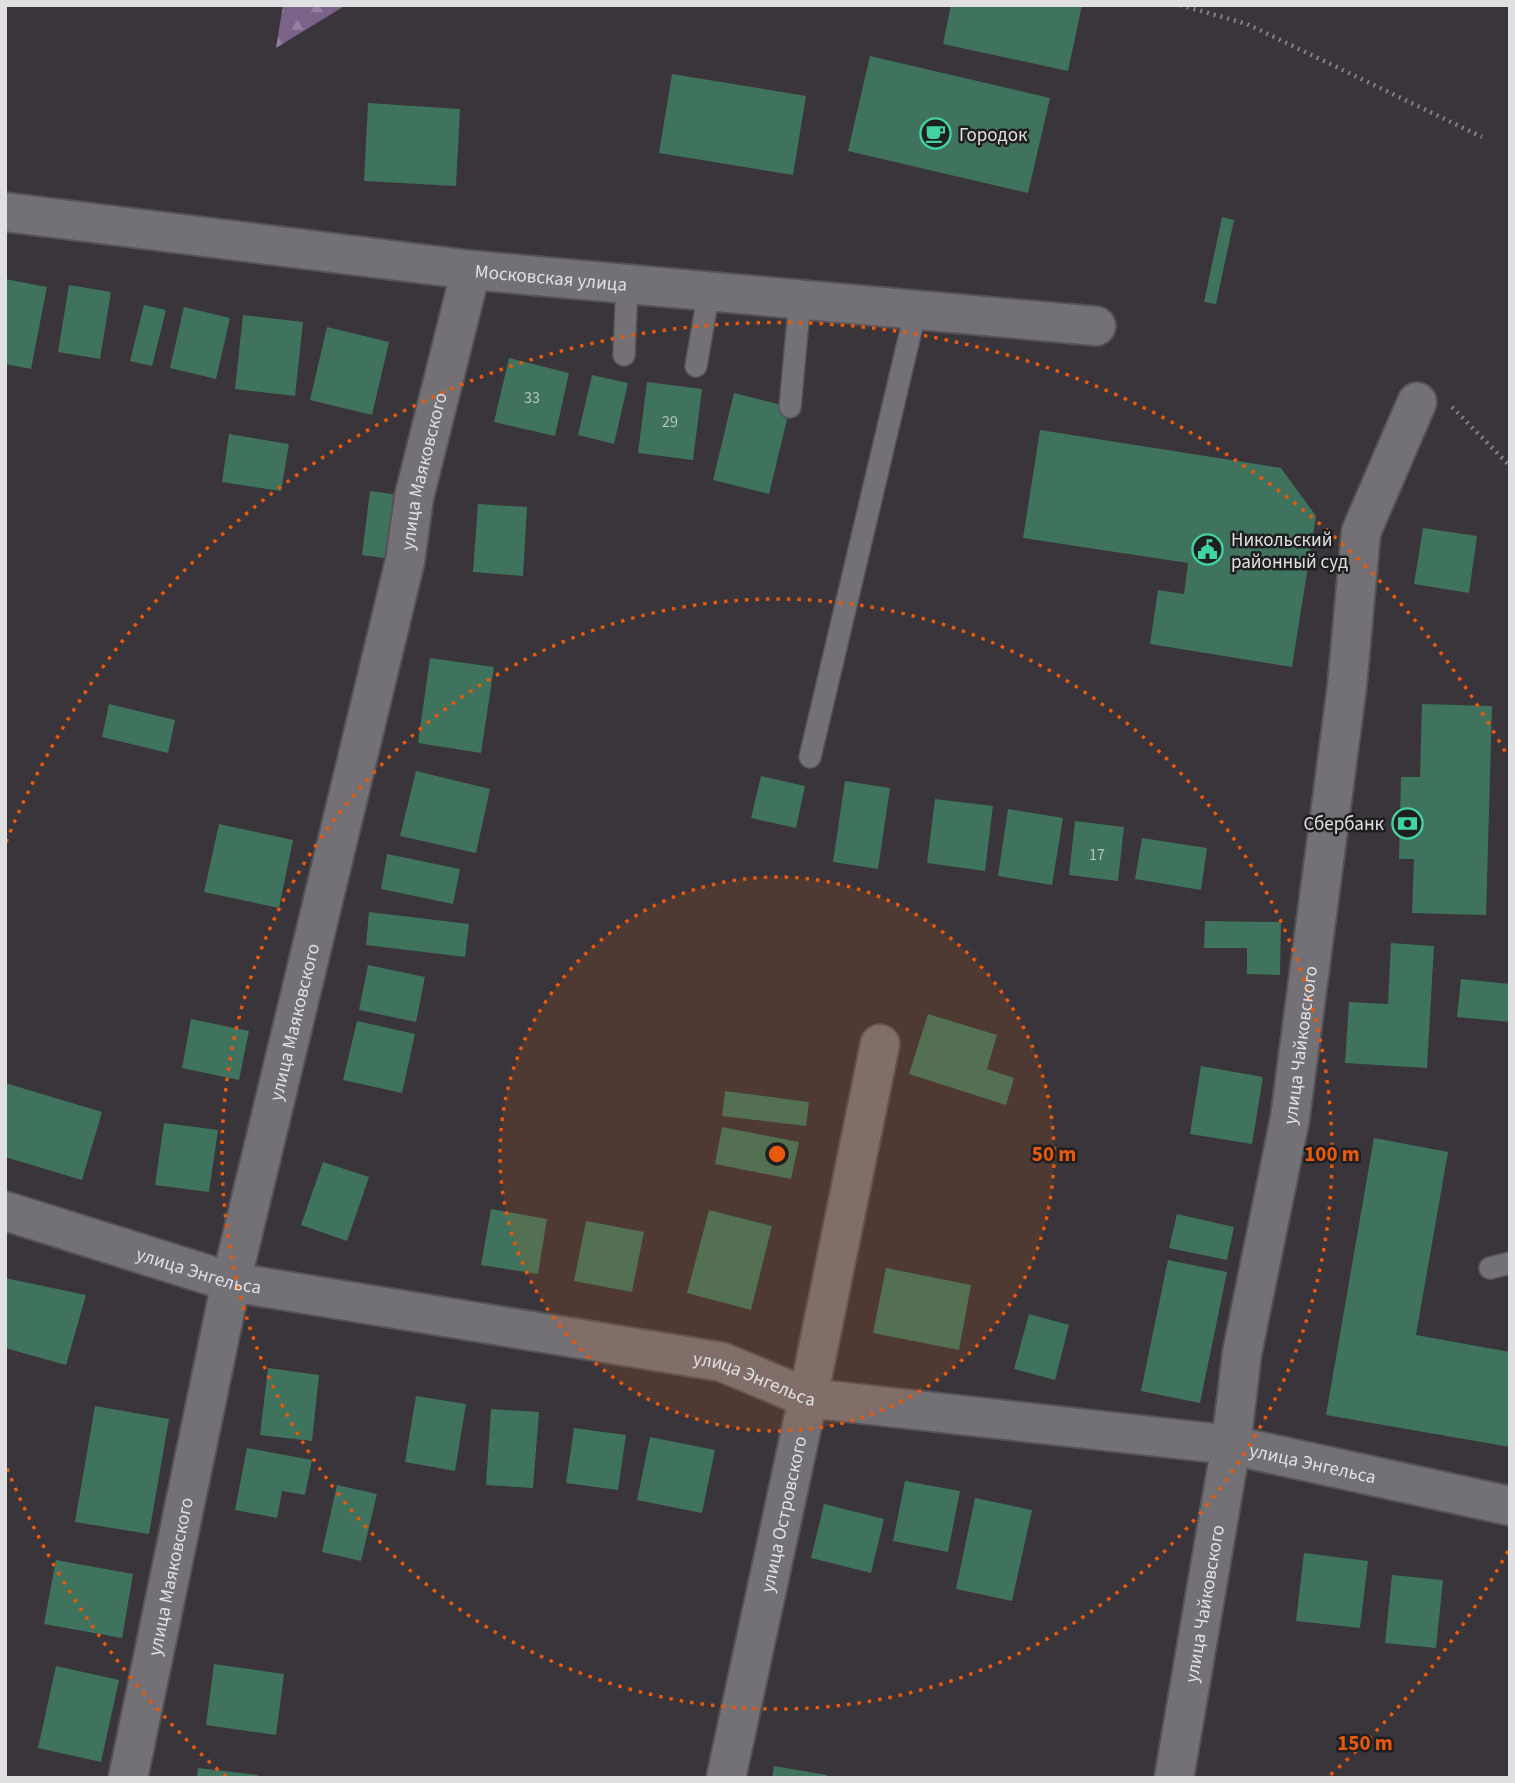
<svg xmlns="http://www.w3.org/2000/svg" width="1515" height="1783" font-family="'Source Sans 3',sans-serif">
  <defs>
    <pattern id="forest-firs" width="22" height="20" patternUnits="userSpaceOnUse" patternTransform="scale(1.75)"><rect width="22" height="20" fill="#7b6289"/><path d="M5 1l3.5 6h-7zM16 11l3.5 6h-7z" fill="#947f9f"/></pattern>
  </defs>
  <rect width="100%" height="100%" fill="#39353a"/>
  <path fill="url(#forest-firs)" d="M283,5H346L276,48Z"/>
  <path fill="#3f735d" d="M951,5H1082L1068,71L943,44Z
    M870,56L1050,98L1028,193L848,151Z
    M672,74L806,96L793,175L659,153Z
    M368,103L460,109L456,186L364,181Z
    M1222,217L1234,220L1216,304L1204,302Z
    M5,279L47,287L31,369L5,364Z
    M69,285L111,292L100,359L58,352Z
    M144,305L166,310L152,366L130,361Z
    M184,307L230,318L216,379L170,368Z
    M243,315L303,322L295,396L235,389Z
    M327,327L389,342L372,415L310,400Z
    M509,358L569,373L555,436L494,422Z
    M592,375L628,383L614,444L578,435Z
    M647,382L702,389L693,460L638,453Z
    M734,393L790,407L769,494L713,480Z
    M1040,430L1281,468L1316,516L1292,667L1150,644L1158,590L1184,594L1188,563L1023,538Z
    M229,434L289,444L281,491L222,482Z
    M370,491L414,497L405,561L362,555Z
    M478,504L527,507L523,576L473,572Z
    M1423,528L1477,536L1469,593L1414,584Z
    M430,658L494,667L481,753L418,743Z
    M109,704L175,720L168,753L102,737Z
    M1422,704L1492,706L1486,915L1412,913L1414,859H1399L1401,777H1420Z
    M416,771L490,789L476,853L400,836Z
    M761,776L805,786L796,828L751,818Z
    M845,781L890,788L878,869L833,862Z
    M935,799L993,806L985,871L927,863Z
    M1008,809L1063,818L1052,885L998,876Z
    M1075,821L1124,827L1118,881L1069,875Z
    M219,824L293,840L279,908L204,892Z
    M1142,838L1207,848L1201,890L1135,879Z
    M387,854L460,869L453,904L381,889Z
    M369,912L469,924L465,957L366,945Z
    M1205,921L1281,922L1280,975L1247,974V948H1204Z
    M1391,943L1434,946L1427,1068L1345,1063L1349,1002L1388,1004Z
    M368,965L425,977L416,1022L359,1010Z
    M1461,979L1510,984V1022L1457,1017Z
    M928,1014L997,1035L987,1069L1014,1078L1006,1105L909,1074Z
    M191,1019L249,1031L239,1080L182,1068Z
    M357,1021L415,1034L402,1093L343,1080Z
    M1201,1066L1263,1077L1252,1144L1190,1134Z
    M5,1083L102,1112L82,1180L5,1157Z
    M725,1091L809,1102L806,1126L722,1116Z
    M164,1123L218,1130L209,1192L155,1185Z
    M722,1127L799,1142L791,1179L715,1164Z
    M1374,1138L1448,1152L1416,1335L1510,1352V1447L1326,1415Z
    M323,1162L369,1177L347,1241L301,1225Z
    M491,1209L547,1219L538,1274L481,1265Z
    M709,1210L772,1226L751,1310L687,1293Z
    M1177,1214L1234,1227L1227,1260L1169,1248Z
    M586,1221L644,1232L632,1292L574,1281Z
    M1168,1260L1227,1272L1200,1403L1141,1391Z
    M886,1268L971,1285L959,1350L873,1333Z
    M5,1278L86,1295L66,1365L5,1348Z
    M1029,1314L1069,1325L1055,1380L1014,1369Z
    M268,1368L319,1375L312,1441L260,1435Z
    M416,1396L466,1404L455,1471L405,1462Z
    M95,1406L169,1419L149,1534L75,1522Z
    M491,1409L539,1412L533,1488L486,1485Z
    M574,1428L626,1435L618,1490L566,1483Z
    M650,1437L715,1450L702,1513L637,1500Z
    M247,1448L312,1460L305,1495L282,1491L277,1518L235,1510Z
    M905,1481L960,1491L948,1552L893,1541Z
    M337,1485L377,1494L361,1561L322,1552Z
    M975,1498L1032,1510L1012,1601L956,1589Z
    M824,1504L884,1519L871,1573L811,1558Z
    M1304,1553L1368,1561L1360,1628L1296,1621Z
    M56,1560L133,1574L122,1638L44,1624Z
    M1392,1575L1443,1580L1436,1648L1385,1643Z
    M214,1664L284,1674L276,1735L206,1725Z
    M56,1666L119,1680L101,1762L38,1748Z
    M774,1766L827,1775V1778H772Z
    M198,1768L258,1775V1778H197Z"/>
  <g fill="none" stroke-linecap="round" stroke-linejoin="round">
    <defs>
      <path id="lane" d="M624,355L627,284
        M696,366L709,291
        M790,407L800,299
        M810,757L916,309
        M1490,1268L1510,1263"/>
      <g id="street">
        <path id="s1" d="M5,212L471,270L1096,326"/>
        <path id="s2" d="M5,1211L231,1282L722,1362L808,1398L1231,1445L1510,1506"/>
        <path id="s3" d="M128,1778L231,1282L405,561L414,497L471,270"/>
        <path id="s4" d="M726,1778L808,1398L880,1044"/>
        <path id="s5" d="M1174,1778L1231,1445L1242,1353L1290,1118L1347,686L1361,532L1417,402"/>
      </g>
    </defs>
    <use href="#lane" stroke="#565357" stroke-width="24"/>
    <use href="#street" stroke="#565357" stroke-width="42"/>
    <path stroke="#848286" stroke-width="4.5" stroke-dasharray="2 5" stroke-linecap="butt" d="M1180,5L1247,24L1482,137
      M1452,407L1510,466"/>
    <use href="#lane" stroke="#747176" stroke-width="21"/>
    <use href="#street" stroke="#747176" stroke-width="38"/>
  </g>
  <circle cx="777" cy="1154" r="277" fill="#e8590c" fill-opacity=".12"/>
  <g fill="none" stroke="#e8590c" stroke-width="3.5" stroke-dasharray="3.5 7">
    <circle cx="777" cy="1154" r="277"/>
    <circle cx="777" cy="1154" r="555"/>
    <path d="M1508 1551A832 832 0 0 1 1328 1777M226 1777A832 832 0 0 1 6 1466M6 842A832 832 0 0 1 1508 757"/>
  </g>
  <defs>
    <symbol id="cafe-ring" viewBox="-11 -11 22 22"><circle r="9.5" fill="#1f1e20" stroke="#42d4a0" stroke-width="1.5"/><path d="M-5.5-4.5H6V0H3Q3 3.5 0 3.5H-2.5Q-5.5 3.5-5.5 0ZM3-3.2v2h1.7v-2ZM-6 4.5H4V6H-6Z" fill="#42d4a0"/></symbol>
    <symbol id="civic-ring" viewBox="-11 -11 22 22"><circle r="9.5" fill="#1f1e20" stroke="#42d4a0" stroke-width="1.5"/><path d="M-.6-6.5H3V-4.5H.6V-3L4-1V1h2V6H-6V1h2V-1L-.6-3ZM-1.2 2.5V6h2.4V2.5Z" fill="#42d4a0"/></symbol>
    <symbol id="bank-ring" viewBox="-11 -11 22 22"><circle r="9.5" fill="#1f1e20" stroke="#42d4a0" stroke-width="1.5"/><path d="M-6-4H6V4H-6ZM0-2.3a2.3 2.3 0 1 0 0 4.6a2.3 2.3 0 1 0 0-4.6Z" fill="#42d4a0"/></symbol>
  </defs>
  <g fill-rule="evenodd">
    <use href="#cafe-ring" x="918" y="116" width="35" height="35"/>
    <use href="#civic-ring" x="1190" y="532" width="35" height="35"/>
    <use href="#bank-ring" x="1390" y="806" width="35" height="35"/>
  </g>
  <g text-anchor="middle" stroke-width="5" stroke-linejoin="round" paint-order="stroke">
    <g font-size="16" fill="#b8c4c1">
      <text x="532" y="403">33</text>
      <text x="670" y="427">29</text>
      <text x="1097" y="860">17</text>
    </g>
    <g font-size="19" fill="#e0dfe2" stroke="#1f1e20" text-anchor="start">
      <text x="959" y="141">Городок</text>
      <text x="1231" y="546">Никольский<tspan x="1231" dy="22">районный суд</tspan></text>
      <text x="1384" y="830" text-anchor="end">Сбербанк</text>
    </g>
    <g font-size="19" fill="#e0dfe2" stroke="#1f1e20">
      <text dy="7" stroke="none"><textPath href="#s1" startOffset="550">Московская улица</textPath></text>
      <text dy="7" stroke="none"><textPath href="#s3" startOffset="1340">улица Маяковского</textPath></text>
      <text dy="7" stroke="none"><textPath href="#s3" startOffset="774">улица Маяковского</textPath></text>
      <text dy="7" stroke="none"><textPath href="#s5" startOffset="744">улица Чайковского</textPath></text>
      <text dy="7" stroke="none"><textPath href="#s2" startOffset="203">улица Энгельса</textPath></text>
      <text dy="7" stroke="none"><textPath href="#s2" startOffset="770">улица Энгельса</textPath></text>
      <text dy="7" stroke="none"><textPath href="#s2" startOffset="1337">улица Энгельса</textPath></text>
      <text dy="7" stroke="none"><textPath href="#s4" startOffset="270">улица Островского</textPath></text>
      <text dy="7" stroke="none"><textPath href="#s3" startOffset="206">улица Маяковского</textPath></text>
      <text dy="7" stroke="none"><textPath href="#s5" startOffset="177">улица Чайковского</textPath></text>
    </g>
  </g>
  <circle cx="777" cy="1154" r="10" fill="#e8590c" stroke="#1f1e20" stroke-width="3.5"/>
  <g font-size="21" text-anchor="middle" font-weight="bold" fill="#e8590c" stroke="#1f1e20" stroke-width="5" stroke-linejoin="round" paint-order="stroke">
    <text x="1054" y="1161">50 m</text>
    <text x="1332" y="1161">100 m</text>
    <text x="1365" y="1750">150 m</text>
  </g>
  <rect width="1515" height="1783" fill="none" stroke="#e0dfe2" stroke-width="14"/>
</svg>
